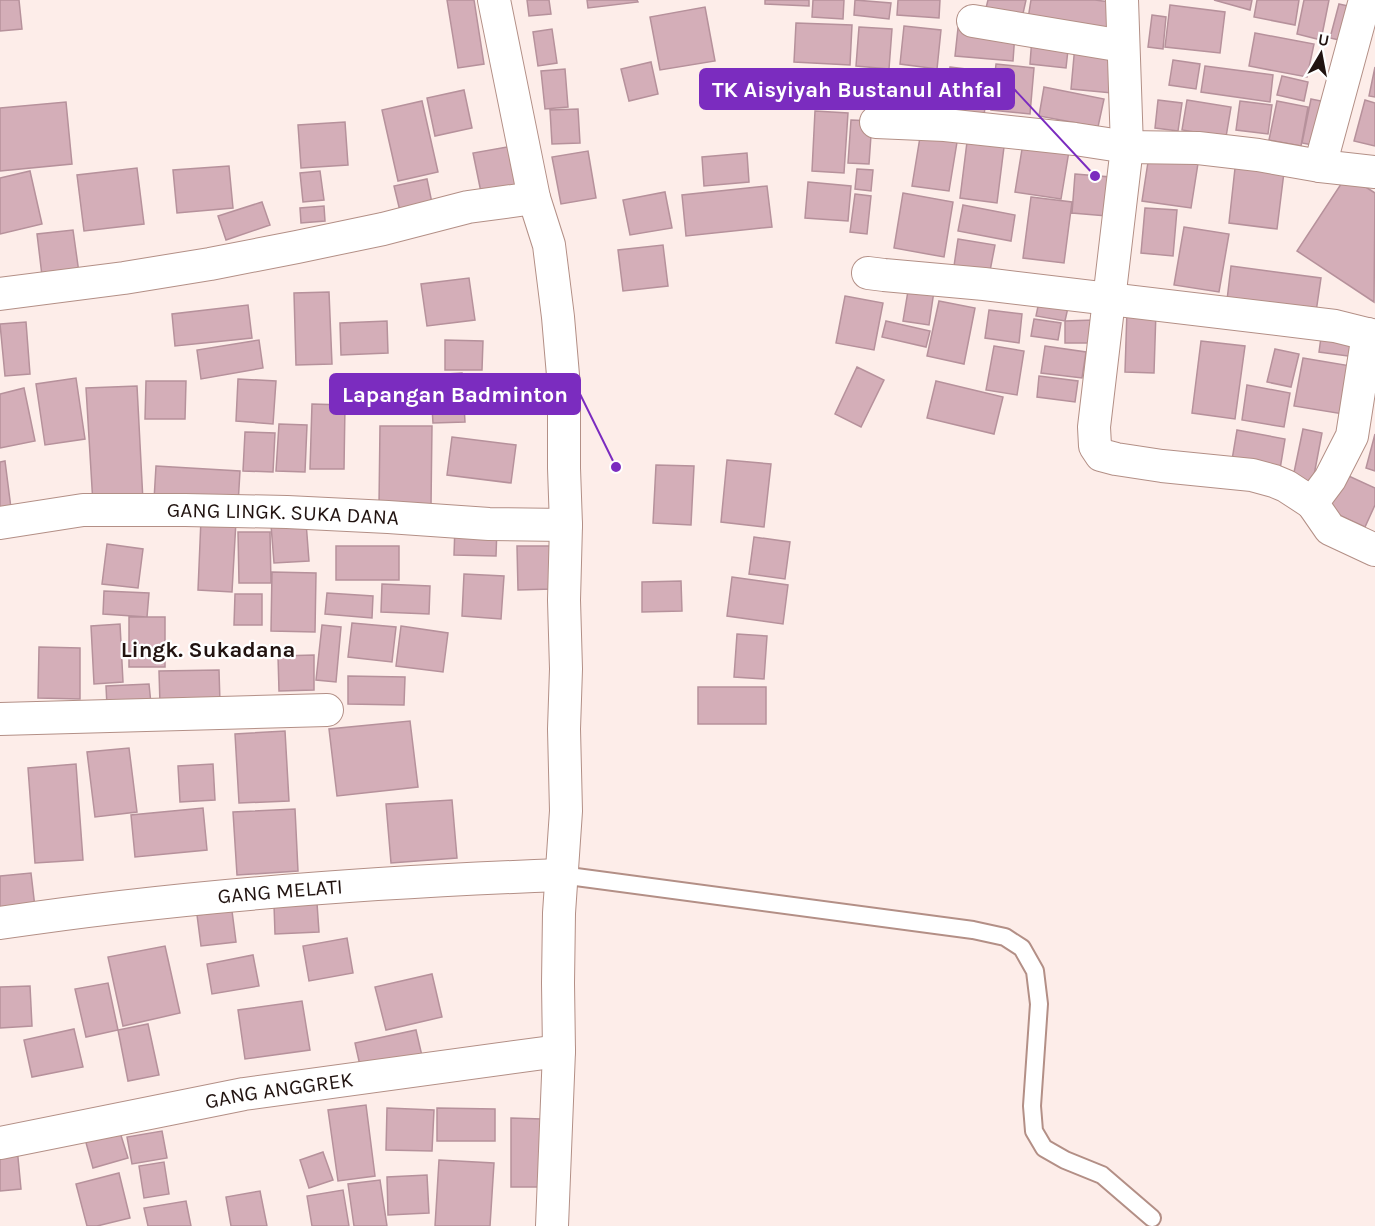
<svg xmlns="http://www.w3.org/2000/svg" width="1375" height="1226" font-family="Karla,sans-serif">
  <rect width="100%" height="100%" fill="#fdede9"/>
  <path fill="#d4aeb8" stroke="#b6919b" stroke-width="1.5" d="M0,0H19L22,29L0,31Z
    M447,0H474L484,64L458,68Z
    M527,0H549L551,14L529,16Z
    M587,0H637L638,2L588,8Z
    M765,0H809V6L765,4Z
    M813,0H844L843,19L812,17Z
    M855,0L891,3L889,19L854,15Z
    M898,0H940L939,18L897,15Z
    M988,0H1026L1022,18L986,8Z
    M1031,0H1095L1118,3L1113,38L1027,25Z
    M1214,0H1252L1250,10Z
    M1257,0H1299L1295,25L1254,17Z
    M1304,0H1329L1321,40L1297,34Z
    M1339,4L1353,7L1344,41L1330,38Z
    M1170,5L1225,12L1220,53L1165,47Z
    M705,7L715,61L660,70L650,17Z
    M1152,15L1166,17L1163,49L1148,47Z
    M796,23L852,25L850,65L794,62Z
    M904,26L941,30L937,69L900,64Z
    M859,27L892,29L889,69L856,66Z
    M958,28L1015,33L1013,61L955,56Z
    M552,29L557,63L538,66L533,32Z
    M1255,33L1314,44L1307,77L1249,66Z
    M1032,37L1069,41L1066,68L1030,64Z
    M1075,45L1117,50L1112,93L1071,89Z
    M1173,60L1200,64L1196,89L1169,85Z
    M651,62L658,94L629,101L621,69Z
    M996,64L1034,68L1030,114L991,110Z
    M1205,66L1273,75L1270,102L1201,92Z
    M950,67L990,72L984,115L945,110Z
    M1375,67V97L1369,96Z
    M565,69L568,107L545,109L541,71Z
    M1282,76L1308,82L1304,101L1277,95Z
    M1044,87L1104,99L1098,127L1039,116Z
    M464,90L472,128L435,136L427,98Z
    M1311,99L1331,103L1323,147L1302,143Z
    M1158,100L1182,103L1178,131L1155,128Z
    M1187,100L1231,107L1226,137L1182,130Z
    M1365,100L1375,103V146L1354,141Z
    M422,101L438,172L398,181L382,110Z
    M1240,101L1272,105L1268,134L1236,130Z
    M1277,101L1308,107L1301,146L1269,140Z
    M66,102L72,164L0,171V108Z
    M578,109L580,143L552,144L550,110Z
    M815,111L848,113L844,173L812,171Z
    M851,120L872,121L869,164L848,163Z
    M345,122L348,165L301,168L298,125Z
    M922,125L959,130L949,191L912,186Z
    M968,134L1005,139L997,203L960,198Z
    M1024,137L1070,145L1061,199L1015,192Z
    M518,145L527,188L482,197L473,153Z
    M1150,149L1199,157L1191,208L1142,201Z
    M588,151L596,198L561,204L552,157Z
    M747,153L749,182L704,186L702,157Z
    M1236,159L1285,164L1277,229L1229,223Z
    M229,166L233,208L177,213L173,170Z
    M137,168L144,224L84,231L77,175Z
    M857,169L873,170L871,191L855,189Z
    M30,171L42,224L0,234V178Z
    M320,171L324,200L303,202L300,173Z
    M1075,174L1111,177L1107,216L1072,213Z
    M1347,175L1375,193L1374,302L1297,251Z
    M427,179L432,203L400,211L394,186Z
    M808,182L851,186L848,221L805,218Z
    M767,186L772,227L686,236L682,195Z
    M665,192L672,228L630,235L623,200Z
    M903,193L953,202L944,257L894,248Z
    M855,194L871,196L867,234L850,232Z
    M1031,197L1072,202L1064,263L1023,258Z
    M262,202L270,225L226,240L218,216Z
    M963,205L1015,215L1011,241L958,231Z
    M324,206L325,221L301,223L300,208Z
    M1145,208L1177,210L1173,256L1141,253Z
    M1184,227L1229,234L1219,292L1174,285Z
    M73,230L80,280L43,284L37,234Z
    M958,239L995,245L990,271L954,266Z
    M663,245L668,286L623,291L618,250Z
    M1231,266L1321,278L1316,312L1227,300Z
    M469,278L475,320L427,326L421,284Z
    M910,279L935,284L929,325L903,321Z
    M329,292L332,364L296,365L294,293Z
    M845,296L883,303L874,350L836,343Z
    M1040,297L1069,303L1065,321L1036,316Z
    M939,301L975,308L964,364L927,356Z
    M248,305L252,338L175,346L172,314Z
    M989,310L1022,314L1019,343L985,338Z
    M1127,310L1156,311L1154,373L1125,372Z
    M1034,319L1061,323L1058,340L1031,336Z
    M1094,320L1095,343H1065V321Z
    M387,321L388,353L341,355L340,323Z
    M886,321L930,331L926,347L882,337Z
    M26,322L30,374L5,376L0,324Z
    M1322,330L1358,334L1355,357L1319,352Z
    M259,340L263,368L201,379L197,350Z
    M445,340L483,341L482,370H445Z
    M1201,341L1245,346L1235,419L1192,413Z
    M994,346L1024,351L1017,395L986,390Z
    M1045,346L1086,352L1082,378L1041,373Z
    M1275,349L1299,354L1291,387L1267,382Z
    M1303,358L1351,366L1343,414L1294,406Z
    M857,367L884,380L861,427L835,414Z
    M462,373L465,422L433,423L430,375Z
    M1039,376L1078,381L1075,402L1037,397Z
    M76,378L85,439L45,445L36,384Z
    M238,379L276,381L273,424L236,421Z
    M146,381H186L185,419H145Z
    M936,381L1003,397L994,434L927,418Z
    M1247,385L1290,393L1284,427L1242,420Z
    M137,386L143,501L93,504L86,388Z
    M24,388L35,441L0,448V394Z
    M312,404L345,405L344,469H310Z
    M279,424L307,425L305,472L276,471Z
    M380,426H432L431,507L379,506Z
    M1303,429L1322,433L1311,491L1291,487Z
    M1237,430L1285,439L1280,469L1232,460Z
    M245,432L275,433L273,472L243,471Z
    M1375,434V471L1366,468Z
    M452,437L516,445L511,483L447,475Z
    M727,460L771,464L764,527L721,522Z
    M5,461L11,508L0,509V462Z
    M656,465L694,466L691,525L653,523Z
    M156,466L240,471L238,505L154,500Z
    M1340,472L1375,488V505L1365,527L1324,508Z
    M201,519L236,521L232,592L198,590Z
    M306,522L309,561L274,563L271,525Z
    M455,526L497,528L496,556L454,555Z
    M238,532H270L271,583H239Z
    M754,537L790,542L785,579L749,574Z
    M107,544L143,549L138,588L102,584Z
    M336,546H399V580H336Z
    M517,546H551L552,589L518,590Z
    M272,572L316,573L315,632L271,631Z
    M464,574L504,576L501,619L462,616Z
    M732,577L788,585L783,624L727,616Z
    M681,581L682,611L642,612V582Z
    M382,584L430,586L429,614L381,612Z
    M104,591L149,593L147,617L103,614Z
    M327,593L373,596L372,618L325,614Z
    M235,594H262V625H234Z
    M129,617H165V667H129Z
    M352,623L396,627L392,662L348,657Z
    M120,624L123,682L94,684L91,626Z
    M322,625L341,627L336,682L316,680Z
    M401,626L448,633L443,672L396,666Z
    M737,634L767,636L764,679L734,677Z
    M39,647L80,648V699L38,698Z
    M314,655V690L279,691L278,656Z
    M219,670L220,703L160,704L159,671Z
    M348,676L405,677L404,705L348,704Z
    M149,684L151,704L107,706L106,686Z
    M698,687H766V724H698Z
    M410,721L418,787L337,796L329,729Z
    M285,731L289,801L239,803L235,734Z
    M129,748L137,812L95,817L87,752Z
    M76,764L83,860L35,863L28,768Z
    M213,764L215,800L180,802L178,766Z
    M452,800L457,858L391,863L386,804Z
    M203,808L207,850L135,857L131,815Z
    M295,809L298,871L237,875L233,812Z
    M31,873L36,916L0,920V876Z
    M317,903L319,932L275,934L274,905Z
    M232,911L236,942L201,946L197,915Z
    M347,938L353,973L309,981L303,946Z
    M165,946L180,1013L123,1026L108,957Z
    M253,955L259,986L212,994L207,964Z
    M432,974L442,1017L386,1030L375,987Z
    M108,983L118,1030L86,1037L75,989Z
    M30,986L32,1026L0,1028V987Z
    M302,1001L310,1050L245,1059L238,1010Z
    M148,1024L159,1075L128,1081L118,1030Z
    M74,1029L83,1067L32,1077L24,1040Z
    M416,1030L422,1056L361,1070L355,1043Z
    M366,1105L375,1176L338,1181L328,1110Z
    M387,1108L434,1110L432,1151L386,1150Z
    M437,1108L495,1109V1141H437Z
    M511,1118L542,1119V1187H511Z
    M119,1129L128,1158L93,1168L85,1139Z
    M162,1131L167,1158L132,1164L127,1137Z
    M17,1147L21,1189L0,1191V1148Z
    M323,1152L333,1180L309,1188L300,1160Z
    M439,1160L494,1163L490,1226H435Z
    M164,1162L169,1194L144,1198L139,1166Z
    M119,1173L130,1218L97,1226H87L76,1184Z
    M427,1175L429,1213L388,1215L387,1177Z
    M380,1180L387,1226H354L348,1184Z
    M343,1190L349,1226H312L307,1196Z
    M260,1191L267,1226H231L226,1197Z
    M186,1201L191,1226H148L144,1208Z"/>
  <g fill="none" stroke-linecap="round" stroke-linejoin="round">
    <defs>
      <path id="service" d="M561,875L973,930L1005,937L1022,948L1035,971L1039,1004L1032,1106L1034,1131L1044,1148L1065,1160L1102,1175L1152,1218"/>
      <g id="minor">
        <path d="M494,0L534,198L549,245L558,317L564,387V468L566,525L564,600L566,669L564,729L566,811L559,913L558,983L559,1051L552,1226"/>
        <path d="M1122,0L1127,147L1094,427L1095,446L1101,455L1116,459L1162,466L1252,475L1274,481L1286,486L1312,503L1330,479L1352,436L1368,334"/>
        <path d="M973,21L1123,46"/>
        <path d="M876,122L945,125L1075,139L1127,147L1198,148L1258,155L1320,166L1375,172"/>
        <path d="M1320,166L1365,0"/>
        <path d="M868,273L884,275L984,284L1335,326L1375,336"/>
        <path d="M0,294L124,278L210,264L297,247L383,229L468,207L534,198"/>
        <path d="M1312,503L1330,529L1375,550"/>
        <path id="s1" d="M0,523L83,510H185L287,512L388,517L489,524L566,525"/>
        <path d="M0,719L327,710"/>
        <path id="s2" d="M0,923C186,895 373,882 561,875"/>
        <path id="s3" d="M0,1143L244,1094L559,1051"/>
      </g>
    </defs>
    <use href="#service" stroke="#b38f86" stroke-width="20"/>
    <use href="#minor" stroke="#b38f86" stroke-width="34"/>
    <use href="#service" stroke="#fff" stroke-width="16"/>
    <use href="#minor" stroke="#fff" stroke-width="32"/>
  </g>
  <g text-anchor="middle" stroke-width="4.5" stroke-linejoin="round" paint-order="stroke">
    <g font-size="21" fill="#211310" stroke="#fff">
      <text dy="7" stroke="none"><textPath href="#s1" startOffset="284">GANG LINGK. SUKA DANA</textPath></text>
      <text dy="7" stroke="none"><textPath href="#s2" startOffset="282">GANG MELATI</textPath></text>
      <text dy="7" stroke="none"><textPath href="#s3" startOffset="284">GANG ANGGREK</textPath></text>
    </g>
    <g font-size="22" font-weight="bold" fill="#211310" stroke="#fff">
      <text x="208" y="657">Lingk. Sukadana</text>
    </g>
  </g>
  <path fill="none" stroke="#7b2cbf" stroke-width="2" d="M1095 176L1014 89M616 467L580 394"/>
  <g fill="#7b2cbf" stroke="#fff" stroke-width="2">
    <circle cx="1095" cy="176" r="6"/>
    <circle cx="616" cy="467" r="6"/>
  </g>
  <g fill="#7b2cbf" stroke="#7b2cbf" stroke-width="2">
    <rect x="700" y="69" width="314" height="40" rx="6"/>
    <rect x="330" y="374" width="250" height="40" rx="6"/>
  </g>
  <g font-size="22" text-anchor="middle" font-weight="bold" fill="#fff">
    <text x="857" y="97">TK Aisyiyah Bustanul Athfal</text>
    <text x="455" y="402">Lapangan Badminton</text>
  </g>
  <g transform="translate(1321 54) rotate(10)" stroke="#ffffff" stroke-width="4.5" paint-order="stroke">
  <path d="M0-4.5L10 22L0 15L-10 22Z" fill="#211310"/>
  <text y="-9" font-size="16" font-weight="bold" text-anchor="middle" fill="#211310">U</text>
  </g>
</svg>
